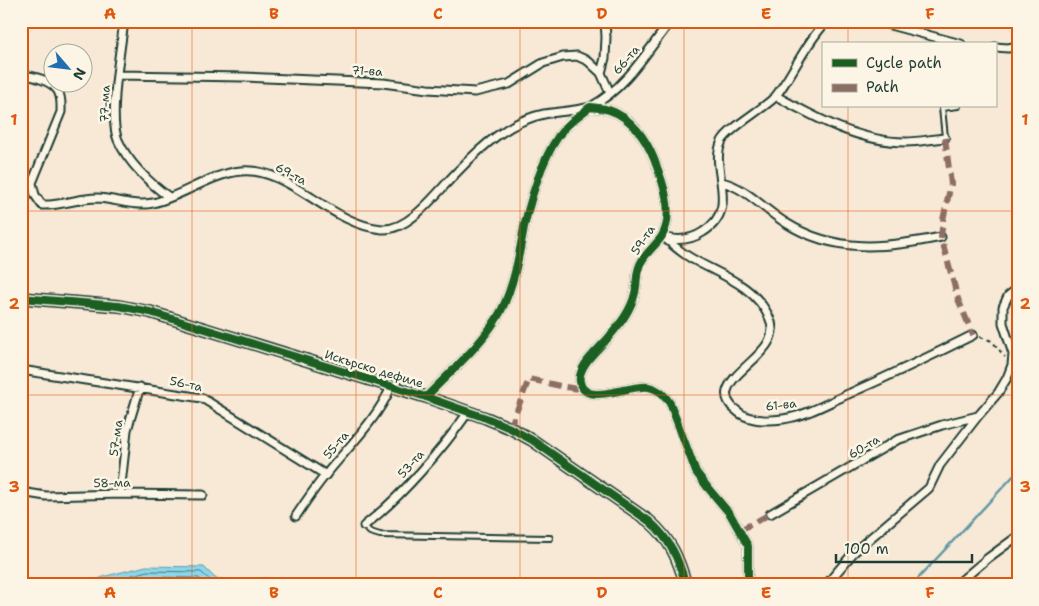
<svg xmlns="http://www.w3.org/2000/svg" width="1039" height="606" font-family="'Shantell Sans',sans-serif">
  <rect width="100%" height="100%" fill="#f8e8d6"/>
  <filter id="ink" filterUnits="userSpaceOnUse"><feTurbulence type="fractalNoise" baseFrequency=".02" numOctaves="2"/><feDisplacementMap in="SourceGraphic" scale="10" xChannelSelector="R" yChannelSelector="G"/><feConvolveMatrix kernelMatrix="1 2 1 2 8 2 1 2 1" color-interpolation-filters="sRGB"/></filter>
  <g filter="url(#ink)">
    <path fill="#8bd6eb" stroke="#6099a2" d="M146,566L204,567L215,578L243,582L264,578L280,585H82L106,576Z"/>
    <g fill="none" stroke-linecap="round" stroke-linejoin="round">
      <path stroke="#4a7a7d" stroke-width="1" d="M97,585L147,571L201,572L212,582L226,585
        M118,585L148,577L199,578L206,585"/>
      <path stroke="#6099a2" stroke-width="2.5" d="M912,585L1018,471"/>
      <defs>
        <path id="lane" d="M945,137L942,108L958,106
          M364,526L370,532L380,535L550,538"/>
        <path id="street" d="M124,21C121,47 108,118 118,140C127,161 150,184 169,197
          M605,21L606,37L605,58L601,73L610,93
          M875,21L961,44
          M995,47L1008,48L1018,46
          M118,75L244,77L383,83L428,89L475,92L509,84L543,63L563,57L577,56L588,61L601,73
          M21,76C32,74 53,82 58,91C62,98 61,105 61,112L32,183L35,195L42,205C61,206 78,198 97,198C118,199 133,207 153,203C183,196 210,174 241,171C289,166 330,225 382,229C410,231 438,191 457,172C481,147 509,121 544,114C554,112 585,110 592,106C627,87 647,51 671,21
          M776,96C816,118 859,142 906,142C919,142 932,139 945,138
          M722,182C747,188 764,210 786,223C835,254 887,248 941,237
          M662,236C670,242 677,249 686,255C715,274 753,282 769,317C785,349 734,366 727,391C725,398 730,406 736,410C747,421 768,421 783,419C805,416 826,404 846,395C889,376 931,356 973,335
          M667,238C680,241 691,240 703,232C742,208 708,169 722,141C729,128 763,109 775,97C780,91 784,84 788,78C800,59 811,37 827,21
          M21,370L202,398L326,475
          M426,397C451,371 484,343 501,311C514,285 519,256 524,227C531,197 543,153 564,129C572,120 581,114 590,107C596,108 603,108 609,110C631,117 646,139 654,159C663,182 675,213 662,236C655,247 643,254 639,267C636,275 637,285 635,293C631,311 619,325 608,338C599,349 577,366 580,382C585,408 632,383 649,387C659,389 665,395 670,403L696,472L708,488L730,514L748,546V585
          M21,492L46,496L120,494L203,495
          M120,494L127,430L140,387
          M770,514L897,440L942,425L978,416
          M296,516C306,501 316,486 328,472C350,445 377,419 391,387
          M364,526C402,496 441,451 469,411
          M826,585L854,552L929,488L940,465L978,416L998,393L1007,378L1012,365L1013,354L1003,323V307L1008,296L1013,292H1018
          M956,585L988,558L1018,536"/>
        <path id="secondary" d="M21,298L119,306L150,312L426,397L486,418L510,428L532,440L649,521C671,540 678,558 686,585"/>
      </defs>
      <use href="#lane" stroke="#1f3d34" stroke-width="8"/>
      <use href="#street" stroke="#1f3d34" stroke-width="11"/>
      <use href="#secondary" stroke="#1f3d34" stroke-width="14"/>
      <path stroke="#1f3d34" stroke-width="2" stroke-dasharray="4 4" stroke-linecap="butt" d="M980,337L992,341L1005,357"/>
      <use href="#lane" stroke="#fcf5e5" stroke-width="4"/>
      <use href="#street" stroke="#fcf5e5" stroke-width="7"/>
      <use href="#secondary" stroke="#fcf5e5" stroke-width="10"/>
      <path stroke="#8d6e63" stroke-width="6" stroke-dasharray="12 6" stroke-linecap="butt" d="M945,138L951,184L943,220L941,237L958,299L973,335
        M510,428L529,379L565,387L585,390
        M740,530L770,514"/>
      <defs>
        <path id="cycleway" d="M21,298L119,306L150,312L426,397L486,418L510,428L532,440L649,521C671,540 678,558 686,585
          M426,397C451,371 484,343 501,311C514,285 519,256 524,227C531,197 543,153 564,129C572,120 581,114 590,107C596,108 603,108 609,110C631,117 646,139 654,159C663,182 675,213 662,236C655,247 643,254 639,267C636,275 637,285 635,293C631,311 619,325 608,338C599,349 577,366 580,382C585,408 632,383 649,387C659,389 665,395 670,403L696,472L708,488L730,514L748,546V585"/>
      </defs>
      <use href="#cycleway" stroke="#fcf5e5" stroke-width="11"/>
      <use href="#cycleway" stroke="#1b5e20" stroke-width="8"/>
    </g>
  </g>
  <path fill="none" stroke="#de580e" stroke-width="1" stroke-opacity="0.55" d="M192,21V585M356,21V585M520,21V585M684,21V585M848,21V44M848,106V585M21,211H1018M21,395H1018"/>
  <g text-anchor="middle" stroke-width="5" stroke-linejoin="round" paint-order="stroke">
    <g font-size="12" fill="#1f3d34" stroke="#fcf5e5">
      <text transform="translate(626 60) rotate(-49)" y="4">66-та</text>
      <text transform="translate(367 71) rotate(3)" y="4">71-ва</text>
      <text transform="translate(105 104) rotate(-88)" y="4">77-ма</text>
      <text transform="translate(291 174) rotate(28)" y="4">69-та</text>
      <text transform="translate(643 240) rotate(-56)" y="4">59-та</text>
      <text transform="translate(374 369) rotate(17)" y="4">Искърско дефиле</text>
      <text transform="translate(186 384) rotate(12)" y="4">56-та</text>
      <text transform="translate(781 405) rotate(-7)" y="4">61-ва</text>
      <text transform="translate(116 438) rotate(-82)" y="4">57-ма</text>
      <text transform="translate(336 445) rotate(-50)" y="4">55-та</text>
      <text transform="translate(864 447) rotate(-31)" y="4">60-та</text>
      <text transform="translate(411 464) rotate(-48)" y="4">53-та</text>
      <text transform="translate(112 483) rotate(-1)" y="4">58-ма</text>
    </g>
  </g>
  <rect width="1039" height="606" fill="none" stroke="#fcf5e5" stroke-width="55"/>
  <rect x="822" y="42" width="175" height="65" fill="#fcf5e5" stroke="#a4ab9e"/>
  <rect x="832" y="59" width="25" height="8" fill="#1b5e20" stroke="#a4ab9e"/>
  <text x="866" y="68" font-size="15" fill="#1f3d34">Cycle path</text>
  <rect x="832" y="84" width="25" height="8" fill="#8d6e63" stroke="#a4ab9e"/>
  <text x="866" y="92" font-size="15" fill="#1f3d34">Path</text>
  <g transform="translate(68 68) rotate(118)"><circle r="24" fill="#fcf5e5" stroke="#a4ab9e"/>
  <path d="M0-4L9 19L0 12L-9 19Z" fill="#1f6fb2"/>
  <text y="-8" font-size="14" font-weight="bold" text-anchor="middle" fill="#1f3d34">N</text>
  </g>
  <path d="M836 554v8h136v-8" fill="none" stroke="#1f3d34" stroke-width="2.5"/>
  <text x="844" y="554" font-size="15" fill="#1f3d34" stroke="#fcf5e5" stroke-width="4" paint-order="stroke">100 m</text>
  <rect x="28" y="28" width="984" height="550" fill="none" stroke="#de580e" stroke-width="2"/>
  <g font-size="16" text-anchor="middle" font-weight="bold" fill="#de580e">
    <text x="110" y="19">A</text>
    <text x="274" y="19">B</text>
    <text x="438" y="19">C</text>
    <text x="602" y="19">D</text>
    <text x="766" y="19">E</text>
    <text x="930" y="19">F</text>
    <text x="14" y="125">1</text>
    <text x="1025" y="125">1</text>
    <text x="14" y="309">2</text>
    <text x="1025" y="309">2</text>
    <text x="14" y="492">3</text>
    <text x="1025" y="492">3</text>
    <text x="110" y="598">A</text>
    <text x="274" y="598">B</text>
    <text x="438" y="598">C</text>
    <text x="602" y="598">D</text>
    <text x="766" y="598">E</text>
    <text x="930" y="598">F</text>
  </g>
</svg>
